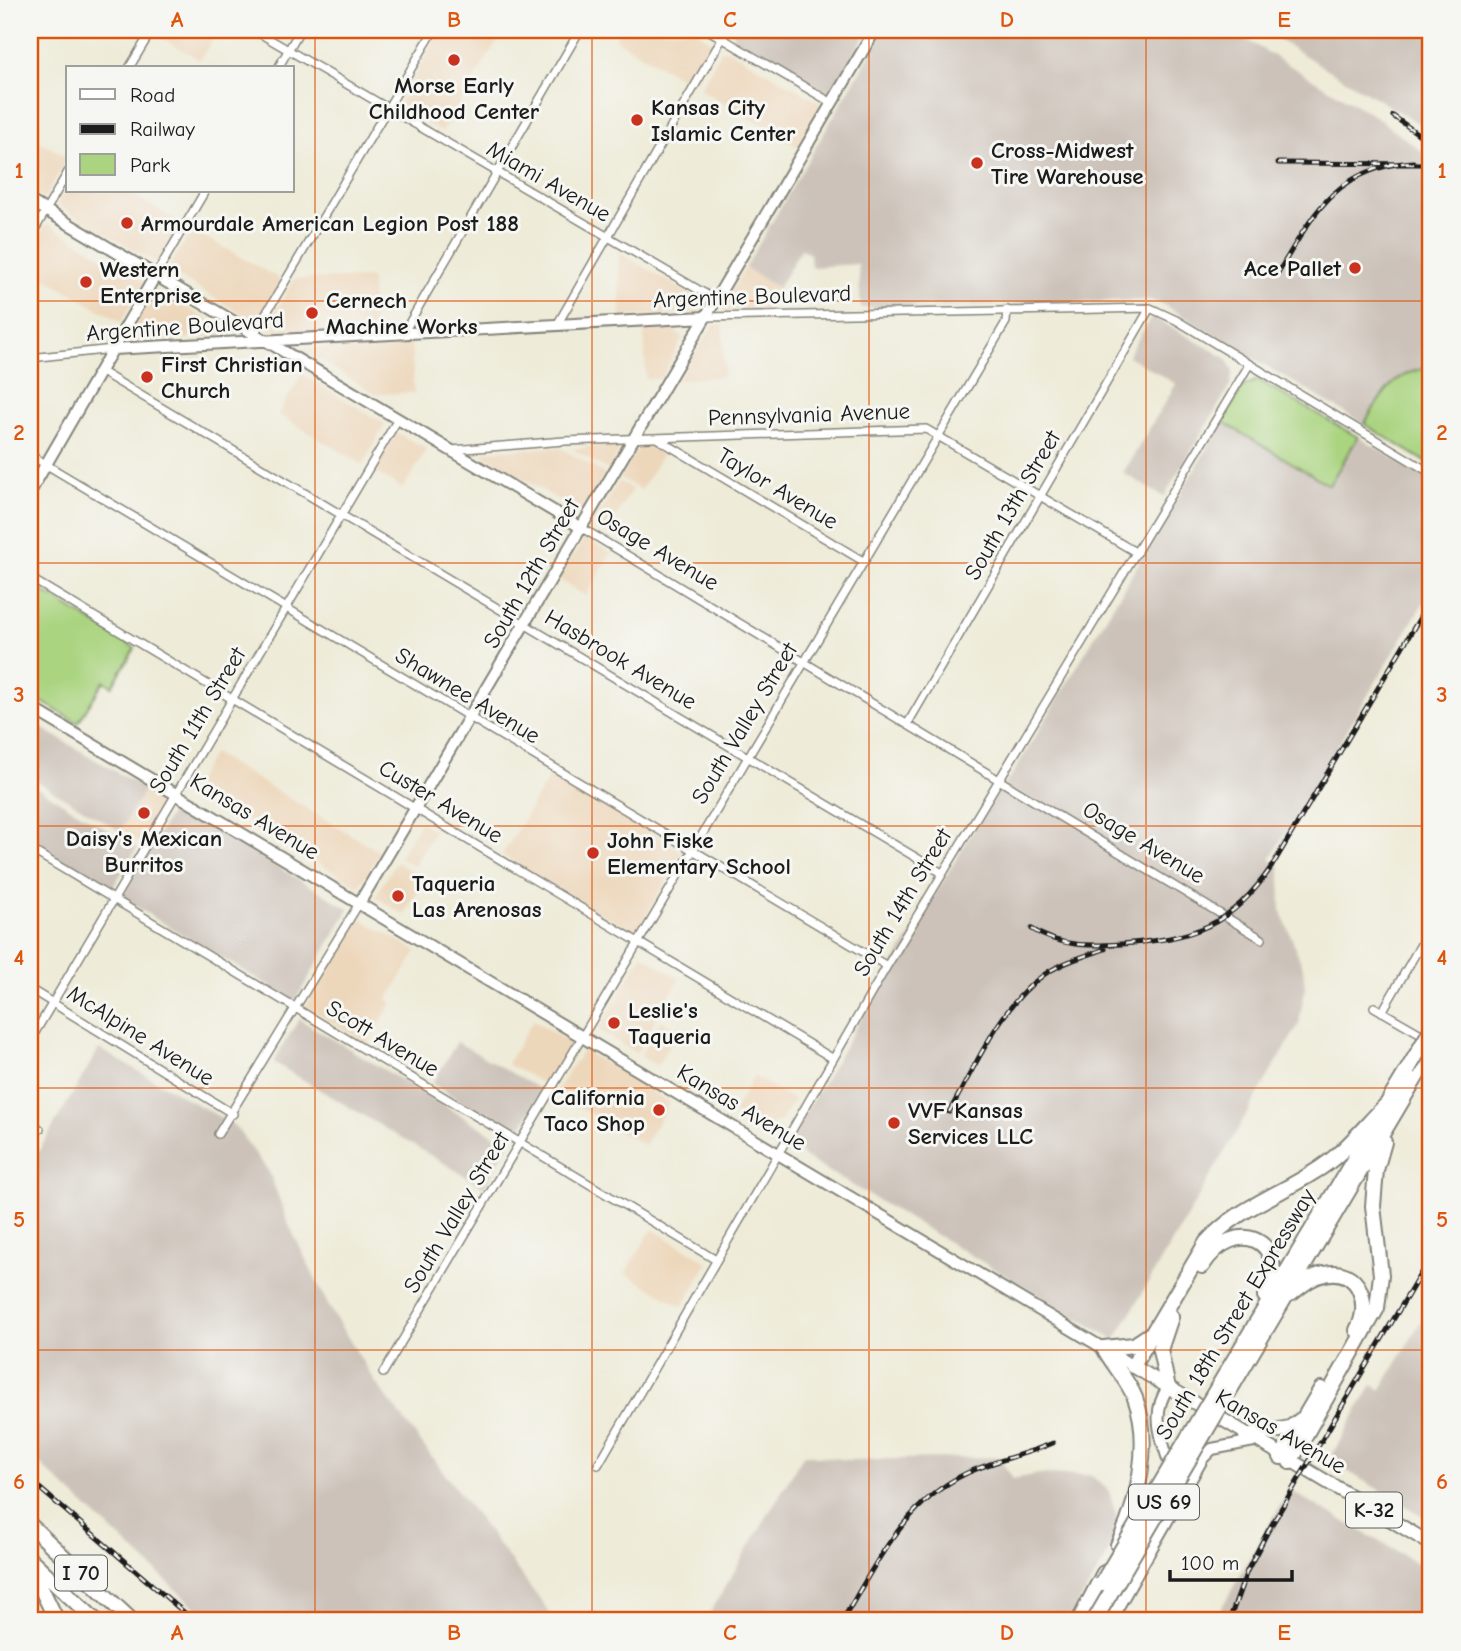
<svg xmlns="http://www.w3.org/2000/svg" width="1461" height="1651" font-family="'Comic Neue',sans-serif">
  <rect width="100%" height="100%" fill="#f6f6f2"/>
  <filter id="ink" filterUnits="userSpaceOnUse"><feTurbulence type="fractalNoise" baseFrequency=".0143" numOctaves="2"/><feDisplacementMap in="SourceGraphic" scale="14" xChannelSelector="R" yChannelSelector="G"/><feConvolveMatrix kernelMatrix="1 2 1 2 8 2 1 2 1" color-interpolation-filters="sRGB"/></filter>
  <filter id="wash" filterUnits="userSpaceOnUse"><feTurbulence type="fractalNoise" baseFrequency=".00686" numOctaves="4" result="noise"/><feDisplacementMap in="SourceGraphic" scale="28" xChannelSelector="R" yChannelSelector="G"/><feGaussianBlur stdDeviation="1.57" result="paint"/><feColorMatrix in="noise" values="0 0 0 0 0 0 0 0 0 0 0 0 0 0 0 0 0 1.4 0 .05"/><feComposite in="paint" operator="in"/></filter>
  <g filter="url(#wash)">
    <rect width="100%" height="100%" fill="#eeebd8"/>
    <path fill="#edd7bb" d="M158,30H218L200,60L155,34Z
      M440,30H504L442,132L398,105Z
      M620,30H695L714,43L691,84L615,39Z
      M727,49L819,102L820,109L798,147L700,89L721,51Z
      M30,135L68,158L44,199L30,190Z
      M68,184V191H126L181,223L157,263L57,205Z
      M47,223L143,281L144,284L121,322L30,269V248Z
      M192,230L278,278L280,283L256,322L167,270Z
      M618,252L702,301L701,310L697,313L621,317Z
      M745,268L778,288L767,311H725L722,308Z
      M371,278L374,329L275,335L266,329L294,279Z
      M156,289L230,333L231,335L124,342Z
      M713,325H723L725,376L678,380Z
      M644,328H670L683,337L661,379H646Z
      M411,342L414,393L375,394L302,349Z
      M302,374L385,424L363,465L278,414Z
      M397,433L427,449L403,489L373,471Z
      M653,442L666,449L641,490L620,478L641,443Z
      M615,444L620,449L608,470L572,449Z
      M559,447L605,474L581,513L482,454L486,451Z
      M619,481L632,489L605,534L593,523Z
      M585,538L611,553L586,596L558,579Z
      M213,753L380,852L359,887L192,788Z
      M552,772L683,852L636,934L502,855Z
      M145,789L164,801L140,843L120,831Z
      M420,822L435,831L414,866L399,857Z
      M396,862L425,879L404,915L375,897Z
      M359,918L417,951L388,999L392,1003L367,1044L306,1006Z
      M642,955L680,978L636,1053L598,1030Z
      M533,1020L572,1044L548,1086L507,1064Z
      M661,1020L678,1030L657,1066L640,1056Z
      M583,1050L670,1102L644,1145L555,1092Z
      M754,1076L794,1100L782,1120L761,1129L733,1112Z
      M652,1229L708,1262L683,1307L625,1273Z"/>
    <path fill="#ccc2b9" d="M734,30H868L833,91L823,92L733,39Z
      M884,30H1230L1373,115L1431,158V368L1415,369L1383,393L1364,424L1164,305L1150,300L861,308L858,264L811,267L810,254L801,249L778,288L745,268Z
      M1262,30H1431V131Z
      M1155,318L1226,358L1233,371L1230,386L1164,497L1123,473L1176,384L1128,356L1150,319Z
      M1223,422L1329,485L1358,437L1431,480V590L1270,859L1280,866L1281,910L1303,968L1305,988L1299,1024L1115,1340L804,1157L792,1140L796,1128L986,809L1014,772Z
      M30,721L145,789L120,831L30,777Z
      M30,783L137,848L110,892L30,844Z
      M175,806L349,909L295,1001L121,898Z
      M299,1019L509,1144L484,1187L273,1062Z
      M457,1042L543,1091L517,1135L432,1084Z
      M99,1049L234,1125L269,1172L289,1225L330,1309L376,1383L556,1621H210L30,1455V1166Z
      M1431,1304V1521L1329,1460L1372,1385L1381,1390Z
      M804,1454L848,1460L999,1457L1012,1479L1039,1474L1091,1475L1109,1491L1119,1526L1106,1558L1068,1621H705Z
      M1289,1490L1431,1571V1621H1214Z"/>
    <path fill="#aad480" stroke="#63784e" stroke-width="2" d="M1431,368V465L1364,424C1381,396 1395,370 1431,368Z
      M1258,380L1358,437L1329,485L1223,422L1243,386Z
      M39,589L135,648L112,686L104,681L78,723L30,695V605Z"/>
  </g>
  <g filter="url(#ink)">
    <g fill="none" stroke-linecap="round" stroke-linejoin="round">
      <defs>
        <path id="street" d="M254,30L716,300
          M708,30L832,103
          M129,68L152,30
          M278,68L300,30
          M30,238L68,172
          M155,276L205,191
          M706,317L1150,308L1176,320L1431,473
          M557,325L727,30
          M404,332L580,30
          M254,334L434,30
          M30,358L113,349
          M100,371L942,873
          M658,439L863,561
          M452,450L564,441L926,429L1137,553
          M30,455L887,966
          M582,528L1262,939
          M30,578L832,1058
          M908,723L1150,308
          M30,849L716,1260
          M30,989L233,1114
          M1374,1007L1428,1038
          M1382,1012L1431,927
          M30,1041L398,419
          M30,1123L40,1129
          M218,1134L360,902
          M383,1373L1006,322L1007,310
          M598,1465L887,966L1249,365"/>
        <path id="secondary" d="M30,201L582,528
          M113,349L706,317
          M30,492L155,276
          M30,707L1133,1366
          M360,902L875,30
          M1168,1388C1149,1414 1163,1443 1172,1471
          M1110,1621L1203,1458L1212,1449L1254,1441"/>
        <path id="primary" d="M1133,1366L1431,1544"/>
        <path id="highway" d="M1202,1266C1236,1212 1293,1243 1265,1296
          M1292,1293C1302,1285 1312,1276 1325,1274C1359,1266 1372,1305 1357,1330
          M1133,1366L1206,1243C1236,1209 1277,1196 1314,1172C1342,1156 1363,1128 1385,1106
          M1225,1375L1408,1069
          M1234,1383L1431,1052
          M1168,1388L1160,1350L1171,1317
          M1246,1436L1290,1428L1301,1420
          M1281,1457L1321,1389
          M1290,1462L1377,1308L1381,1275L1373,1206L1376,1170L1384,1142
          M30,1525L132,1621
          M1118,1545C1138,1504 1152,1442 1135,1398C1128,1380 1113,1365 1104,1348L1134,1345L1149,1335
          M30,1559L96,1621
          M30,1565L57,1621
          M1079,1621L1104,1573"/>
      </defs>
      <use href="#street" stroke="#85847a" stroke-width="10"/>
      <use href="#secondary" stroke="#85847a" stroke-width="14"/>
      <use href="#primary" stroke="#85847a" stroke-width="16"/>
      <use href="#highway" stroke="#85847a" stroke-width="18"/>
      <use href="#street" stroke="#fff" stroke-width="7"/>
      <use href="#secondary" stroke="#fff" stroke-width="10"/>
      <use href="#primary" stroke="#fff" stroke-width="12"/>
      <use href="#highway" stroke="#fff" stroke-width="14"/>
      <defs>
        <path id="rail" d="M1393,116L1431,143
          M1278,163L1431,164
          M1276,276C1313,215 1334,168 1413,162
          M1032,929C1060,947 1089,946 1121,944C1192,939 1231,927 1272,866L1431,599
          M949,1112C976,1066 1000,1005 1045,974C1063,962 1085,956 1105,949
          M30,1480L194,1621
          M842,1621C876,1564 904,1503 967,1473C995,1460 1025,1455 1053,1443
          M1229,1621L1247,1571L1268,1531L1431,1256"/>
      </defs>
      <use href="#rail" stroke="#1c1c1c" stroke-width="5"/>
      <use href="#rail" stroke="#f6f6f2" stroke-width="2.5" stroke-dasharray="8" stroke-linecap="butt"/>
      <defs>
        <path id="highway-bridge" d="M1408,1069L1431,1030
          M1102,1583L1225,1375
          M1094,1621L1234,1383"/>
      </defs>
      <use href="#highway-bridge" stroke="#85847a" stroke-width="18" stroke-linecap="butt"/>
      <use href="#highway-bridge" stroke="#fff" stroke-width="14"/>
    </g>
  </g>
  <path fill="none" stroke="#de560d" stroke-width="2" stroke-opacity="0.55" d="M315,30V1621M592,30V1621M869,30V1621M1146,30V1621M30,301H1431M30,563H1431M30,826H1431M30,1088H1431M30,1350H1431"/>
  <g fill="#c8321e" stroke="#f6f6f2" stroke-width="2.5">
    <circle cx="454" cy="60" r="7"/>
    <circle cx="637" cy="120" r="7"/>
    <circle cx="977" cy="163" r="7"/>
    <circle cx="127" cy="223" r="7"/>
    <circle cx="1355" cy="268" r="7"/>
    <circle cx="86" cy="282" r="7"/>
    <circle cx="312" cy="313" r="7"/>
    <circle cx="147" cy="377" r="7"/>
    <circle cx="144" cy="813" r="7"/>
    <circle cx="593" cy="853" r="7"/>
    <circle cx="398" cy="896" r="7"/>
    <circle cx="614" cy="1023" r="7"/>
    <circle cx="659" cy="1110" r="7"/>
    <circle cx="894" cy="1123" r="7"/>
  </g>
  <g text-anchor="middle" stroke-width="6" stroke-linejoin="round" paint-order="stroke">
    <g fill="#f6f6f2" stroke="#5d5d5c" stroke-width="2">
      <rect x="1129" y="1484.5" width="70" height="35" rx="5"/>
      <rect x="1346" y="1492.5" width="56" height="35" rx="5"/>
      <rect x="55" y="1555.5" width="52" height="35" rx="5"/>
    </g>
    <g font-size="21" font-weight="bold" fill="#1c1c1c">
      <text x="1164" y="1509">US 69</text>
      <text x="1374" y="1517">K-32</text>
      <text x="81" y="1580">I 70</text>
    </g>
    <g font-size="23" font-weight="bold" fill="#1c1c1c" stroke="#f6f6f2" text-anchor="start">
      <text x="454" y="93" text-anchor="middle">Morse Early<tspan x="454" dy="26">Childhood Center</tspan></text>
      <text x="651" y="115">Kansas City<tspan x="651" dy="26">Islamic Center</tspan></text>
      <text x="991" y="158">Cross-Midwest<tspan x="991" dy="26">Tire Warehouse</tspan></text>
      <text x="141" y="231">Armourdale American Legion Post 188</text>
      <text x="1341" y="276" text-anchor="end">Ace Pallet</text>
      <text x="100" y="277">Western<tspan x="100" dy="26">Enterprise</tspan></text>
      <text x="326" y="308">Cernech<tspan x="326" dy="26">Machine Works</tspan></text>
      <text x="161" y="372">First Christian<tspan x="161" dy="26">Church</tspan></text>
      <text x="144" y="846" text-anchor="middle">Daisy's Mexican<tspan x="144" dy="26">Burritos</tspan></text>
      <text x="607" y="848">John Fiske<tspan x="607" dy="26">Elementary School</tspan></text>
      <text x="412" y="891">Taqueria<tspan x="412" dy="26">Las Arenosas</tspan></text>
      <text x="628" y="1018">Leslie's<tspan x="628" dy="26">Taqueria</tspan></text>
      <text x="645" y="1105" text-anchor="end">California<tspan x="645" dy="26">Taco Shop</tspan></text>
      <text x="908" y="1118">VVF Kansas<tspan x="908" dy="26">Services LLC</tspan></text>
    </g>
    <g font-size="23" fill="#1c1c1c" stroke="#f6f6f2">
      <text transform="translate(549 181) rotate(30)" y="8">Miami Avenue</text>
      <text transform="translate(752 296) rotate(-2)" y="8">Argentine Boulevard</text>
      <text transform="translate(185 326) rotate(-4)" y="8">Argentine Boulevard</text>
      <text transform="translate(809 414) rotate(-2)" y="8">Pennsylvania Avenue</text>
      <text transform="translate(778 488) rotate(31)" y="8">Taylor Avenue</text>
      <text transform="translate(1012 505) rotate(-60)" y="8">South 13th Street</text>
      <text transform="translate(658 549) rotate(31)" y="8">Osage Avenue</text>
      <text transform="translate(531 573) rotate(-60)" y="8">South 12th Street</text>
      <text transform="translate(621 659) rotate(31)" y="8">Hasbrook Avenue</text>
      <text transform="translate(468 695) rotate(31)" y="8">Shawnee Avenue</text>
      <text transform="translate(197 720) rotate(-59)" y="8">South 11th Street</text>
      <text transform="translate(744 723) rotate(-59)" y="8">South Valley Street</text>
      <text transform="translate(441 801) rotate(31)" y="8">Custer Avenue</text>
      <text transform="translate(255 816) rotate(31)" y="8">Kansas Avenue</text>
      <text transform="translate(1144 842) rotate(31)" y="8">Osage Avenue</text>
      <text transform="translate(902 902) rotate(-59)" y="8">South 14th Street</text>
      <text transform="translate(141 1035) rotate(32)" y="8">McAlpine Avenue</text>
      <text transform="translate(383 1038) rotate(31)" y="8">Scott Avenue</text>
      <text transform="translate(742 1107) rotate(31)" y="8">Kansas Avenue</text>
      <text transform="translate(456 1212) rotate(-59)" y="8">South Valley Street</text>
      <text transform="translate(1235 1314) rotate(-59)" y="8">South 18th Street Expressway</text>
      <text transform="translate(1281 1431) rotate(30)" y="8">Kansas Avenue</text>
    </g>
  </g>
  <rect width="1461" height="1651" fill="none" stroke="#f6f6f2" stroke-width="77"/>
  <rect x="66" y="66" width="228" height="126" fill="#f6f6f2" stroke="#9f9f9c" stroke-width="2"/>
  <rect x="80" y="89" width="35" height="10" fill="#ffffff" stroke="#9f9f9c" stroke-width="2"/>
  <text x="130" y="102" font-size="21" fill="#1c1c1c">Road</text>
  <rect x="80" y="124" width="35" height="10" fill="#1c1c1c" stroke="#9f9f9c" stroke-width="2"/>
  <text x="130" y="136" font-size="21" fill="#1c1c1c">Railway</text>
  <rect x="80" y="154" width="35" height="21" fill="#aad480" stroke="#9f9f9c" stroke-width="2"/>
  <text x="130" y="172" font-size="21" fill="#1c1c1c">Park</text>
  <path d="M1170 1570v10h122v-10" fill="none" stroke="#1c1c1c" stroke-width="3.5"/>
  <text x="1181" y="1570" font-size="21" fill="#1c1c1c" stroke="#f6f6f2" stroke-width="5" paint-order="stroke">100 m</text>
  <rect x="38" y="38" width="1384" height="1574" fill="none" stroke="#de560d" stroke-width="2.5"/>
  <g font-size="23" text-anchor="middle" font-weight="bold" fill="#de560d">
    <text x="177" y="27">A</text>
    <text x="454" y="27">B</text>
    <text x="730" y="27">C</text>
    <text x="1007" y="27">D</text>
    <text x="1284" y="27">E</text>
    <text x="19" y="178">1</text>
    <text x="1442" y="178">1</text>
    <text x="19" y="440">2</text>
    <text x="1442" y="440">2</text>
    <text x="19" y="702">3</text>
    <text x="1442" y="702">3</text>
    <text x="19" y="965">4</text>
    <text x="1442" y="965">4</text>
    <text x="19" y="1227">5</text>
    <text x="1442" y="1227">5</text>
    <text x="19" y="1489">6</text>
    <text x="1442" y="1489">6</text>
    <text x="177" y="1640">A</text>
    <text x="454" y="1640">B</text>
    <text x="730" y="1640">C</text>
    <text x="1007" y="1640">D</text>
    <text x="1284" y="1640">E</text>
  </g>
</svg>
